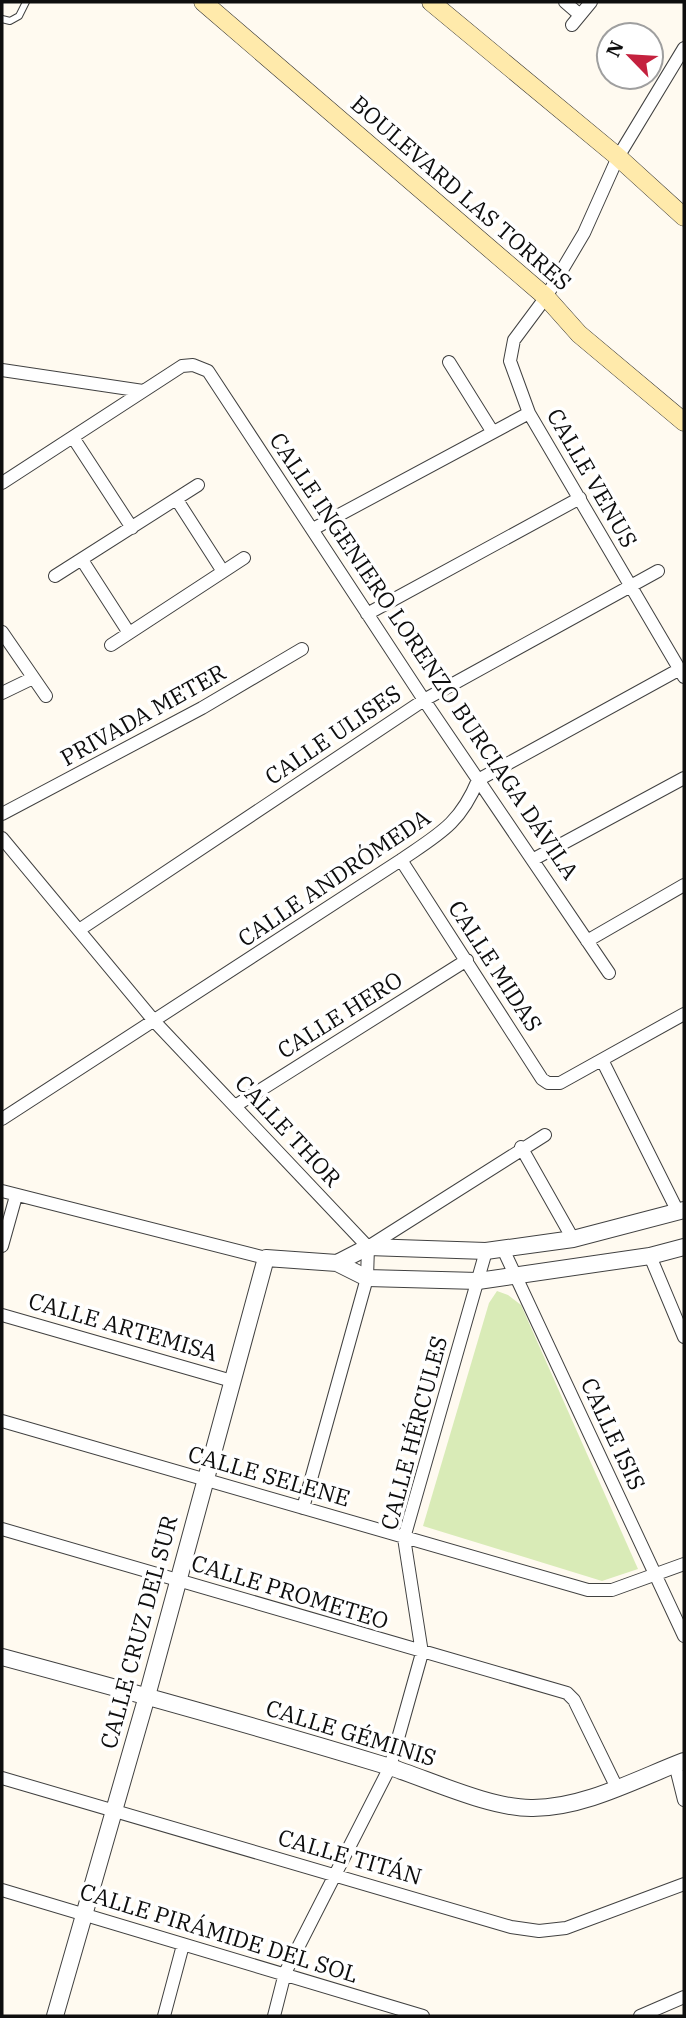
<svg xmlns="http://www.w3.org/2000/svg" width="686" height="2018" font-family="'IBM Plex Serif',serif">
  <rect width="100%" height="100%" fill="#fffaf0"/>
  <path fill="#d9ebb7" d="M497,1291L508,1295L521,1305L638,1569L602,1581L423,1526L489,1303Z"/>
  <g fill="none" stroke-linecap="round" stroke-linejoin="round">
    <defs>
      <path id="service" d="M2,19L10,21L19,16L26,2"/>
      <path id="minor" d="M565,2L580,15
        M572,25L591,2
        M684,48L618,157L584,233L546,297L514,340L510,361L529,413L684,677
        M449,362L492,431
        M2,370L143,391
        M74,439L132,528
        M2,483L182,366L193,365L208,371L424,700L609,973
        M177,500L222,570
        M313,529L529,413
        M82,560L129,633
        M55,576L198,485
        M367,614L580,498
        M2,632L46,696
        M111,645L244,558
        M2,693L33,678
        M2,814L202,708L302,649
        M2,838L155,1022L368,1247L367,1278L303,1508
        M534,859L684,778
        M401,860L542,1079L548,1083H560L684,1014
        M79,930L424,700L658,571
        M587,941L684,885
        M602,1060L678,1212
        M235,1106L467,960
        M2,1119L401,860C439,834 460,824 478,780L680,669
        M521,1147L573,1239
        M2,1191L266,1258
        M2,1246L16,1196
        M368,1247L545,1135
        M503,1249L684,1636
        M650,1256L684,1337
        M2,1315L232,1381
        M2,1421L588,1590H612L684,1564
        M2,1529L567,1693L574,1700L617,1788
        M675,1764L684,1800
        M2,1778L511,1927L539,1931L566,1928L684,1884
        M2,1890L423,2016
        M164,2016L183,1945
        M274,2016L285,1973L390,1767L422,1653L404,1538L486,1251
        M640,2016L684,1997"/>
      <path id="tertiary" d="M337,1263L368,1247L486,1251L573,1239L684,1210
        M2,1657C132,1692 262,1728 390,1767C430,1780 492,1809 533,1808C584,1808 637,1779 684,1761
        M55,2016L147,1696L266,1258L337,1263L367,1278L478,1281L650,1256L684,1247"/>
      <path id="secondary" d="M203,2L546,297L579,334L684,422
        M431,2L618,157L684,217"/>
    </defs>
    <use href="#service" stroke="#414141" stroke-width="8"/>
    <use href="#minor" stroke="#414141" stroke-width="14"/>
    <use href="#tertiary" stroke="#414141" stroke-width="18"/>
    <use href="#secondary" stroke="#303030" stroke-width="19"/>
    <use href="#service" stroke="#fff" stroke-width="6"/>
    <use href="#minor" stroke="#fff" stroke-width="12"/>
    <use href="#tertiary" stroke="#fff" stroke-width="16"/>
    <use href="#secondary" stroke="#ffeaab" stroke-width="18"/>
  </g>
  <g text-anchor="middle" stroke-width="7" stroke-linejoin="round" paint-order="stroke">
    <g font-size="23" fill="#0e0e0e" stroke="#fff">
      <text transform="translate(461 193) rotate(41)" y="8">BOULEVARD LAS TORRES</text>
      <text transform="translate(592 478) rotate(60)" y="8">CALLE VENUS</text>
      <text transform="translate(424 656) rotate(56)" y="8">CALLE INGENIERO LORENZO BURCIAGA DÁVILA</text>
      <text transform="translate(143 715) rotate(-29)" y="8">PRIVADA METER</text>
      <text transform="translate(333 735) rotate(-34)" y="8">CALLE ULISES</text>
      <text transform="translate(334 878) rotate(-34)" y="8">CALLE ANDRÓMEDA</text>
      <text transform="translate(495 966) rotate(57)" y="8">CALLE MIDAS</text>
      <text transform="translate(340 1015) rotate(-32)" y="8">CALLE HERO</text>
      <text transform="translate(288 1131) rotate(47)" y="8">CALLE THOR</text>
      <text transform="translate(123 1327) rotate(16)" y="8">CALLE ARTEMISA</text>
      <text transform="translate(414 1433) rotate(-75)" y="8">CALLE HÉRCULES</text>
      <text transform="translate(613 1434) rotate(65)" y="8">CALLE ISIS</text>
      <text transform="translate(269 1476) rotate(16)" y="8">CALLE SELENE</text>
      <text transform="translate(290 1592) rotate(17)" y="8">CALLE PROMETEO</text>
      <text transform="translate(139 1632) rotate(-75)" y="8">CALLE CRUZ DEL SUR</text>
      <text transform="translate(351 1733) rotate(17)" y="8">CALLE GÉMINIS</text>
      <text transform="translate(350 1857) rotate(16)" y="8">CALLE TITÁN</text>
      <text transform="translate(219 1933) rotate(17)" y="8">CALLE PIRÁMIDE DEL SOL</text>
    </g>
  </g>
  <rect width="686" height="2018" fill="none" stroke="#0e0e0e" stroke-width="7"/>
  <g transform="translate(630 56) rotate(295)"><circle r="33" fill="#ffffff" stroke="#9f9f9f" stroke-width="2"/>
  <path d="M0-5L12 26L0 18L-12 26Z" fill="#c4213e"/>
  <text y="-10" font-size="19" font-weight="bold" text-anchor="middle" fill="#0e0e0e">N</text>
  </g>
</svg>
